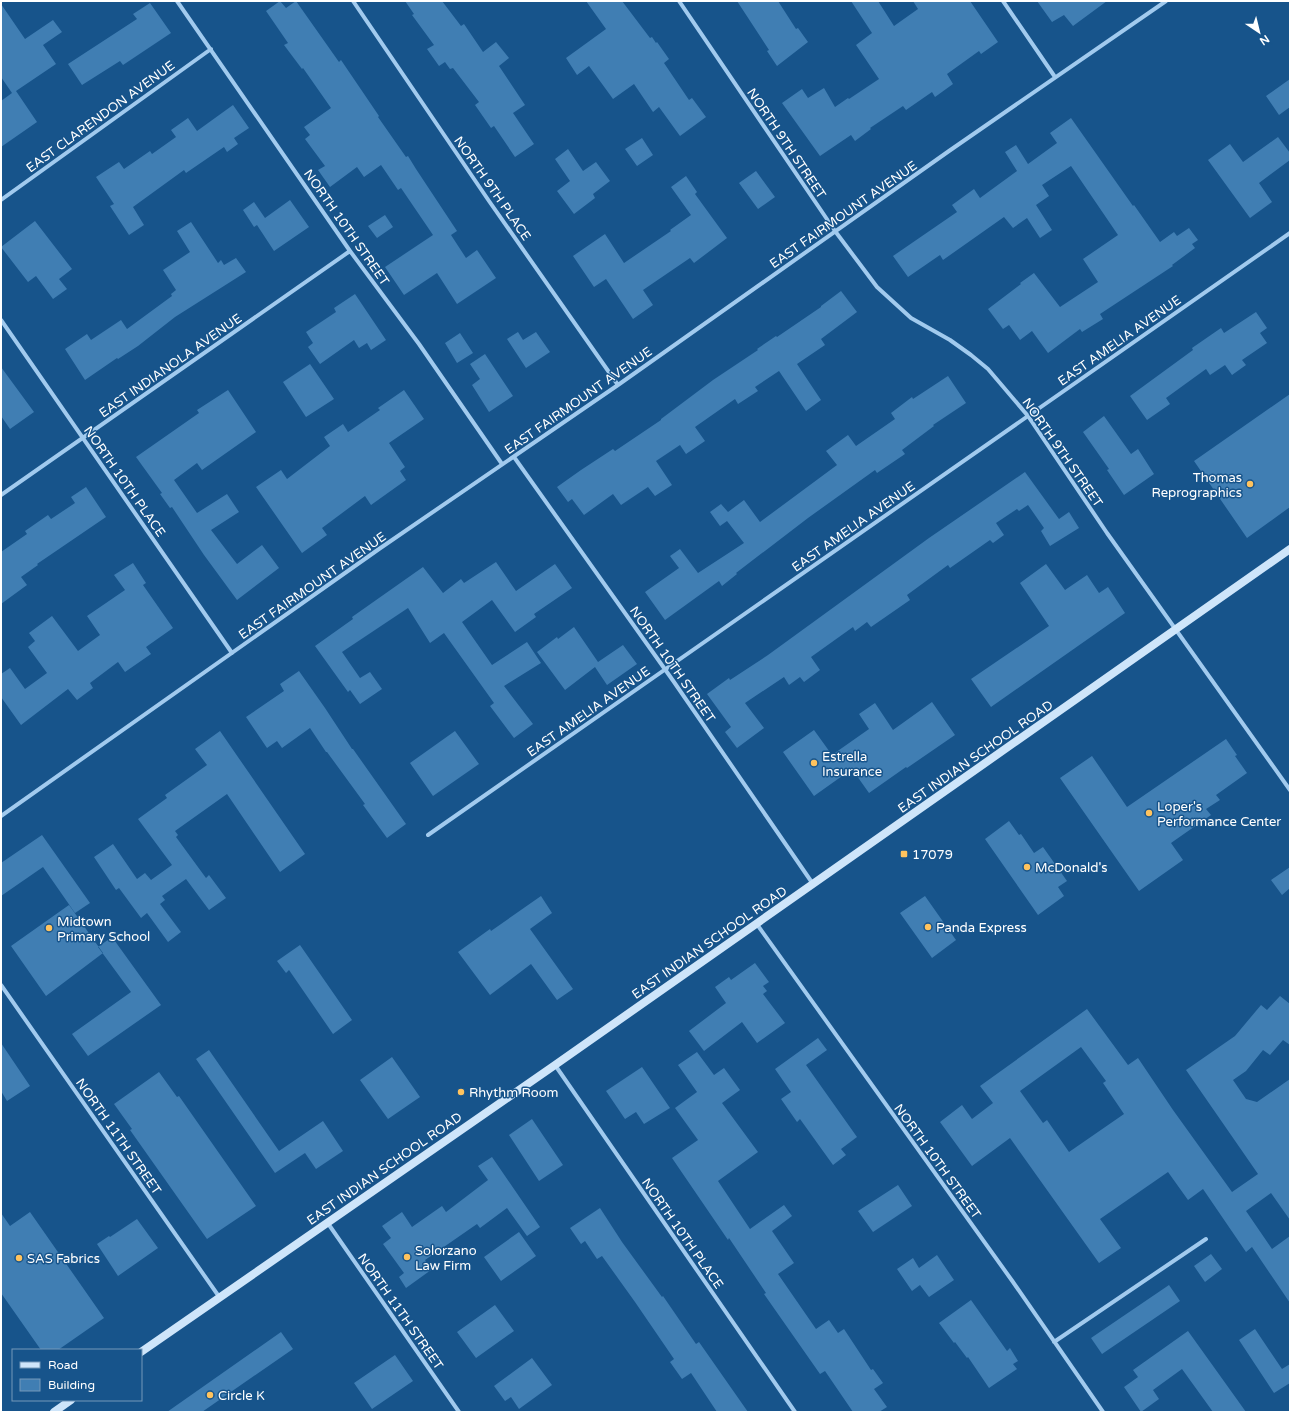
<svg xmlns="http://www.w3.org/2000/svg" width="1291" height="1413" font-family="'Varela Round',sans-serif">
  <rect width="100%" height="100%" fill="#17548b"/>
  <path fill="#407eb3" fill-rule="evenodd" d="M280,1L286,8L296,1L339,62L341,60L379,116L378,117L406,157L408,156L416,169L457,231L451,235L466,258L477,250L496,278L457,304L437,273L404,295L385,267L433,235L401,188L398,190L381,165L364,177L357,167L330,187L318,170L325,166L305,139L310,135L304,127L331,108L303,68L302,69L284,45L288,43L266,11Z
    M405,1H442L461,26L464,24L483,52L496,42L509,58L499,66L525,105L513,113L534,144L515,157L494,126L491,128L475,105L479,102L453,68L450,69L445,62L439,66L427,49L434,45L412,15L414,14Z
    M586,1H622L650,38L652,37L656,43L657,42L669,59L664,63L689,100L692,98L706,117L680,136L659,107L653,112L634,84L613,99L589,66L577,75L566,58L606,29Z
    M737,1H778L796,29L798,28L808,42L777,66L767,51L769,50Z
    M851,1H878L894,26L918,9L913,1H970L998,42L981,54L979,51L947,74L953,84L935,97L932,92L906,110L903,106L870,128L871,129L855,141L851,135L820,156L782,103L802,89L808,98L824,88L835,107L848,98L849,99L879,79L856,45L872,33Z
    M1037,1H1107L1073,26L1064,15L1052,22Z
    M150,3L171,33L123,65L120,61L82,85L68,64L137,19L133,14Z
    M1,4L25,39L53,20L62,32L43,45L56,64L16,91L37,122L1,147V101L12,93L1,77Z
    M1290,79V107L1279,115L1266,96Z
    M233,105L249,128L234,138L238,144L227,152L224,147L186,173L184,170L133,207L144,225L129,235L110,206L114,204L96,177L119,162L124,169L150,151L152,154L176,137L171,130L188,118L197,131Z
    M1071,118L1133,206L1134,205L1160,242L1174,232L1177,236L1189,228L1198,240L1192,244L1195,248L1172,265L1173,266L1100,314L1103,319L1082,332L1080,329L1048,353L1032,331L1020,340L1009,325L1003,329L988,309L1021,284L1020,283L1034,273L1060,307L1098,282L1083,259L1118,235L1071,166L1042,185L1049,196L1036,205L1052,230L1040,238L1027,218L1013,228L1004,217L943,260L940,255L908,277L893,256L957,212L952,205L974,189L980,198L1017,171L1005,152L1016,145L1028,164L1057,143L1050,133Z
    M1278,137L1290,153V160L1259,183L1272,202L1250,218L1208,160L1230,144L1243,162Z
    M642,138L653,155L637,166L625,149Z
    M568,149L583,171L596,162L610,181L593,194L595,198L574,214L557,191L570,181L555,159Z
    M756,171L775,197L758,209L739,183Z
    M686,176L697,192L695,194L727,238L694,263L690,258L643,290L653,305L633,319L606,279L594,287L573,256L605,234L624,263L671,231L670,230L691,215L671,187Z
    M290,200L309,227L274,251L257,225L254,227L243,210L254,202L265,218Z
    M385,215L393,227L377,238L368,226Z
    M35,221L72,269L59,279L67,289L53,299L36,276L28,282L1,247Z
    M191,222L218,263L221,260L224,265L236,258L246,272L175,317L138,346L118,359L117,358L85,380L65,349L87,334L91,340L121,320L127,329L172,296L171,294L176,290L163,270L190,252L177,231Z
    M841,291L857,312L821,339L825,345L797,364L821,400L806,411L779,371L755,387L758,391L738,404L735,399L695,427L705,441L686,454L680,445L656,461L672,485L655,496L648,487L621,505L613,494L584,515L572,499L568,502L557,487L581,470L613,449L615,451L661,420V419L713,380L758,350L757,349L776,336L777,337L821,307V306Z
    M355,294L386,340L371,350L367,343L359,348L354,340L320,364L308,347L313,343L306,332L336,312L334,308Z
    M1256,312L1267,328L1260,333L1267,343L1242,360L1246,365L1232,375L1225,365L1210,375L1206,369L1166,398L1170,404L1147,420L1130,396L1193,350L1192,348L1221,328L1224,333Z
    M518,332L523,340L536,332L550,352L526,368L507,339Z
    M460,333L473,353L457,363L445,343Z
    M485,354L513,396L489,412L472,385L480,379L470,364Z
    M310,364L334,399L306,417L283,382Z
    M1,367L34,412L10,429L1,416Z
    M948,376L966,403L933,425L934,426L902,450L905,454L877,473L875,470L808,518L736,573L737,574L722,586L719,581L665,620L645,592L679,568L670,556L680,549L698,573L744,543L727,521L720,526L710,512L721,504L728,512L744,500L760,522L837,465L826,451L848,435L856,446L895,419L891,413L912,397L913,399Z
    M228,390L256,432L202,470L197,463L174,480L197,513L227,494L239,512L211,530L237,564L262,545L279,568L237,600L204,555L172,507L170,508L160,494L162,493L136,457L199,413L197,410Z
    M404,390L424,419L389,443L405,467L400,471L406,480L371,505L365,496L322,528L327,535L302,553L256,487L281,470L287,479L330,446L324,437L343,424L348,432L380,410L378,408Z
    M1290,394V507L1247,538L1194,461Z
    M1104,416L1131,454L1138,449L1154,474L1124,495L1107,470L1109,469L1083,432Z
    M1025,472L1059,519L1069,512L1079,528L1050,546L1041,531L1044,528L1028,505L1019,511L1017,509L996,523L1004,535L993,543L990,540L950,568L948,565L907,595L910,600L871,627L867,622L855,631L853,627L811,657L820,670L804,682L800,677L789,685L784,677L745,703L764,728L737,748L725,732L731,727L707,694L729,678L730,680L768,655L929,538Z
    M86,487L106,517L37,564L38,565L21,577L27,585L1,604V552L27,534L25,531L48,515L51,519L75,503L71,497Z
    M496,562L516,591L555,564L572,588L534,614L536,617L515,632L492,600L462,622L492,665L527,642L541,663L504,686L533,724L514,738L490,706L494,703L444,633L430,643L408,608L342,652L360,678L370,672L382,689L360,704L350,690L348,692L315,646L353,619L352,617L423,567L443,593L461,579L464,583Z
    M133,563L146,583L143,585L173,628L146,647L151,654L125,672L118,662L90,683L93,688L77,700L68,689L21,725L1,697V674L10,668L25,689L47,673L28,647L35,641L29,633L52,616L78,651L100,635L87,616L125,590L114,575Z
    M1046,564L1065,590L1087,575L1099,593L1108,587L1125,613L991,707L971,679L1049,626L1020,583Z
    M574,627L598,662L623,645L637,664L607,685L595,667L565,690L537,652L557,637L558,639Z
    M299,671L325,708L352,749H353L406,824L387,838L363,805L365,804L327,752H326L310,728L282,748L277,741L267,748L246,717L284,691L280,684Z
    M932,702L955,735L907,768L906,767L869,793L852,769L814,796L783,752L814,730L832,755L869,729L859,714L875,703L893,730Z
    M220,731L305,854L280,872L227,794L175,831L178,835L176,837L206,878L209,875L226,898L209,910L186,879L162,896L165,900L160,904L181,932L168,942L147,913L141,918L119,888L116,890L94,857L113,844L137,879L145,873L151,880L172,865L138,819L167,798L165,795L207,765L195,749Z
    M455,731L479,764L433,796L410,763Z
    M1226,739L1237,755L1235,756L1247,773L1216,795L1220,800L1206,809L1211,815L1171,843L1183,860L1139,891L1060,778L1092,756L1127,807Z
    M1009,821L1019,835L1021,834L1034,853L1043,847L1067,881L1058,887L1064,896L1038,915L985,839Z
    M42,835L90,903L75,913L43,867L1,896V863Z
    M1290,867V888L1282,895L1271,880Z
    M541,896L552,913L530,929L573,989L557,1000L531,964L490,995L458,952L490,929L491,931Z
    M925,896L956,940L932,958L900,913Z
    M69,905L103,953L46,996L11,946Z
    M112,937L161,1005L88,1056L72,1034L131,992L98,947Z
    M300,945L352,1020L333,1034L289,970L286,973L277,961Z
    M755,963L769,982L763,986L767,991L763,994L785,1023L757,1043L742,1022L704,1051L689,1031L726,1003L715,987L729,977L731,980Z
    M1280,996L1290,1004V1045L1283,1040L1270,1055L1263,1050L1246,1071L1233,1080L1246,1099L1257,1102L1290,1079V1220L1271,1193L1246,1211L1272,1249L1290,1236V1303L1252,1247L1246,1252L1203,1189L1188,1200L1168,1172L1100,1219L1121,1248L1099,1263L1010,1138L972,1166L940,1122L962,1105L972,1119L993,1103L980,1086L1087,1009L1128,1065L1138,1058L1173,1110L1232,1192L1258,1174L1186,1070L1235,1036L1261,1005L1267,1010ZM1081,1047L1106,1081L1103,1083L1124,1114L1069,1152L1047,1120L1043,1123L1020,1091Z
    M818,1038L827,1050L806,1065L857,1137L841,1149L846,1155L833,1165L800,1119L797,1122L781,1099L791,1092L775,1069Z
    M1,1043L30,1086L7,1101L1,1091Z
    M209,1050L279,1151L323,1121L343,1151L316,1169L305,1153L275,1173L196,1059Z
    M697,1052L714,1075L724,1068L740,1090L722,1103L758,1152L718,1181L750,1229L784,1205L792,1216L772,1231L794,1263L778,1274L816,1329L829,1320L838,1333L844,1329L871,1370L873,1369L883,1383L874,1389L887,1407L879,1412H853L825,1371L820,1374L764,1294L766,1293L729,1238L728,1240L672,1158L698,1140L675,1108L697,1092L678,1065Z
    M392,1057L420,1097L388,1119L360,1080Z
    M642,1067L670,1108L644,1124L636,1112L625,1119L606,1091Z
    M159,1072L177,1097L179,1096L256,1206L207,1239L130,1130L132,1129L114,1104Z
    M532,1119L563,1165L539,1181L509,1135Z
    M492,1157L540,1227L527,1236L507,1208L480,1228L477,1224L425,1260L431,1270L406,1288L399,1277L404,1273L383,1244L391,1238L382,1226L402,1212L412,1227L442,1206L446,1212L488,1180L478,1166Z
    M898,1185L912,1206L873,1232L858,1211Z
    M600,1208L622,1242L662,1297L663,1296L696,1344L699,1342L748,1412H717L691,1373L682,1379L670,1362L674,1359L635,1302L602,1256L597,1259L585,1241L581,1244L570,1228Z
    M30,1212L104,1318L58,1350H41L1,1293V1213L10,1226Z
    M137,1219L158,1248L118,1276L97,1244L109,1236L110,1237Z
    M519,1232L536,1256L501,1281L484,1257Z
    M1211,1254L1222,1269L1205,1282L1194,1266Z
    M937,1255L954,1280L929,1297L920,1285L912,1291L897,1269L913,1258L919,1268Z
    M1169,1285L1180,1301L1102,1354L1091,1338Z
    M971,1300L1007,1351L1010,1348L1018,1361L1013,1364L1017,1369L989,1388L968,1357L967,1358L955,1342L954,1343L939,1323Z
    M495,1305L514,1331L476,1358L457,1332Z
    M1255,1329L1282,1369L1290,1364V1383L1274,1393L1239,1340Z
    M1188,1331L1246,1412H1213L1182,1369L1153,1390L1159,1399L1141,1412L1124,1387L1138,1377L1133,1370Z
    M281,1332L293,1349L202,1412H167Z
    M395,1355L413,1381L372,1409L354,1383Z
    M532,1358L552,1385L519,1409L511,1397L505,1401L494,1386Z"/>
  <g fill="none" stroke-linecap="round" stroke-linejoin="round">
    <path stroke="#a1caee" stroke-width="4" d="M177,1L350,251L419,344L502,464
      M353,1L489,201L618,385
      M679,1L835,231L877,287L911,318L950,340L971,355L988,369L1028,416L1107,533L1290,790
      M1003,1L1055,77
      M1,200L211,49
      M1,320L232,653
      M514,457L674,682L813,884
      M1,495L350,251
      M1,816L379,549L618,385L949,151L1166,1
      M428,835L1290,233
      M756,923L1013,1282L1103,1412
      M1,985L220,1298
      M555,1065L795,1412
      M327,1222L459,1412
      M1054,1342L1206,1239"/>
    <path stroke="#cee5fa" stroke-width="8" d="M141,1352L555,1065L1290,549
      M54,1412L71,1400"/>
  </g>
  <g fill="#ffc35e" stroke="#17548b" stroke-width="1.5">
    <circle cx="1250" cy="484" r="4"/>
    <circle cx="814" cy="763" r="4"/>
    <circle cx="1149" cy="813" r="4"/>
    <rect x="900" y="850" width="8" height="8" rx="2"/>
    <circle cx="1027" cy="867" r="4"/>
    <circle cx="928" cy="927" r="4"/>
    <circle cx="49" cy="928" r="4"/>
    <circle cx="461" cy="1092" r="4"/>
    <circle cx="407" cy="1257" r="4"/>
    <circle cx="19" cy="1258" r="4"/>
    <circle cx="210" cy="1395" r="4"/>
  </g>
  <g text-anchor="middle" stroke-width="3" stroke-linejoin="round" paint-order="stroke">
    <g font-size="13" fill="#fff" stroke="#17548b">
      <text transform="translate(100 116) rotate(-36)" y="5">EAST CLARENDON AVENUE</text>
      <text transform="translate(787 143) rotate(56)" y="5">NORTH 9TH STREET</text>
      <text transform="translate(493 188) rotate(55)" y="5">NORTH 9TH PLACE</text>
      <text transform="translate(843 214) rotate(-35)" y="5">EAST FAIRMOUNT AVENUE</text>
      <text transform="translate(347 227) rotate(55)" y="5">NORTH 10TH STREET</text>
      <text transform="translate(1119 340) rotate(-35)" y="5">EAST AMELIA AVENUE</text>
      <text transform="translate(170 365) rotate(-35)" y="5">EAST INDIANOLA AVENUE</text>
      <text transform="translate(578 400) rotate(-35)" y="5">EAST FAIRMOUNT AVENUE</text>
      <text transform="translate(1063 452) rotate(55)" y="5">NORTH 9TH STREET</text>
      <text transform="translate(125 481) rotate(55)" y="5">NORTH 10TH PLACE</text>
      <text transform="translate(853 526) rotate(-35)" y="5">EAST AMELIA AVENUE</text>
      <text transform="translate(312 585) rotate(-35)" y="5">EAST FAIRMOUNT AVENUE</text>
      <text transform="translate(673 664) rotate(55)" y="5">NORTH 10TH STREET</text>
      <text transform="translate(588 711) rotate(-35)" y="5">EAST AMELIA AVENUE</text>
      <text transform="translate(975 756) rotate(-35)" y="5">EAST INDIAN SCHOOL ROAD</text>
      <text transform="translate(709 942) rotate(-35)" y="5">EAST INDIAN SCHOOL ROAD</text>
      <text transform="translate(119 1136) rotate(55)" y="5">NORTH 11TH STREET</text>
      <text transform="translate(938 1161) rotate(54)" y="5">NORTH 10TH STREET</text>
      <text transform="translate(384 1168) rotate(-35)" y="5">EAST INDIAN SCHOOL ROAD</text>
      <text transform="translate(683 1233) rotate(55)" y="5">NORTH 10TH PLACE</text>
      <text transform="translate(401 1311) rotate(55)" y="5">NORTH 11TH STREET</text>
    </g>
    <g font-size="13" fill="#fff" stroke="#17548b" text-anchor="start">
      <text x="1242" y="482" text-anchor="end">Thomas<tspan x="1242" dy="15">Reprographics</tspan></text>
      <text x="822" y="761">Estrella<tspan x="822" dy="15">Insurance</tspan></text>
      <text x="1157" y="811">Loper's<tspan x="1157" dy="15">Performance Center</tspan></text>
      <text x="912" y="859">17079</text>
      <text x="1035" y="872">McDonald's</text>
      <text x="57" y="926">Midtown<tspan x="57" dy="15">Primary School</tspan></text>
      <text x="936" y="932">Panda Express</text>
      <text x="469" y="1097">Rhythm Room</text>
      <text x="415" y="1255">Solorzano<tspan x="415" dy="15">Law Firm</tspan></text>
      <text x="27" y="1263">SAS Fabrics</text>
      <text x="218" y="1400">Circle K</text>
    </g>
  </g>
  <rect width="1291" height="1413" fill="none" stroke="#ffffff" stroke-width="4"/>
  <rect x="12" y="1349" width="130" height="52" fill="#17548b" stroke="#7498b9"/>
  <rect x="20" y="1362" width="20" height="6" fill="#cee5fa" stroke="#7498b9"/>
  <text x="48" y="1369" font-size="12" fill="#ffffff">Road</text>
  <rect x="20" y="1379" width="20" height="12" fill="#407eb3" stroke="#7498b9"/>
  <text x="48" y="1389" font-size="12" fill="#ffffff">Building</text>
  <g transform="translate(1259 32) rotate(145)" stroke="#17548b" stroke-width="3" paint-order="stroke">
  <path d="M0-3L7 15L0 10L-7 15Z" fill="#ffffff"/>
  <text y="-6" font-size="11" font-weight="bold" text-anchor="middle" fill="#ffffff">N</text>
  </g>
</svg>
